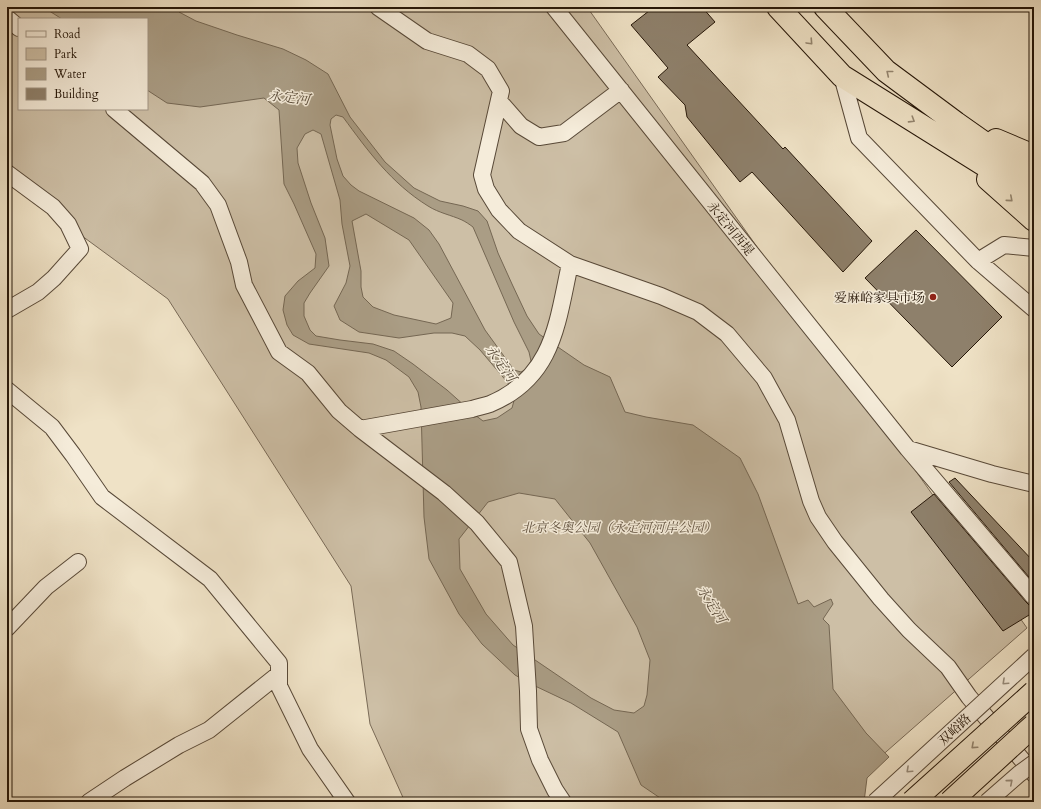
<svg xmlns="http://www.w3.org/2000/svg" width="1041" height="809" font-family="Cardo,'Noto Serif SC',serif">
  <rect width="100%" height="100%" fill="#efe2c6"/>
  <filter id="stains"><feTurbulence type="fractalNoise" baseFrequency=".005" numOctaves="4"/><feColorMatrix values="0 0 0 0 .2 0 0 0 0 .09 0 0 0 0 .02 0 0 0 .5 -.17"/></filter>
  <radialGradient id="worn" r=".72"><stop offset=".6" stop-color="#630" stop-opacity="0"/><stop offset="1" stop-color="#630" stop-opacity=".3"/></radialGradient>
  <path fill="#cdbfa6" stroke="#796a57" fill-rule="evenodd" d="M7,7H587L1027,628L829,802H405L370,724L351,586L168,299L7,181ZM19,19H147V109H19Z"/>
  <path fill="#aa9d85" stroke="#756753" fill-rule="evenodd" d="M43,7H180L179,12L196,21L237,35L283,49L306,60L328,74L350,117L385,162L414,188L440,201L463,206L478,211L487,221L498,253L512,284L527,316L539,334L584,365L610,377L625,412L646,417L693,425L740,458L758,494L798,604L808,600L814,607L831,599L833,604L823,619L829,625L833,689L866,733L889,757L867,778L864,802H666L641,785L618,732L571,703L533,685L515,675L482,644L459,614L429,559L424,517L421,407L418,392L409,377L386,360L369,353L309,344L293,335L287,325L283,310L285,296L298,281L315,268L316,254L294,204L284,184L279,110L264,98L200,107L167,103L147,90V19H62ZM336,115L343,117C368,151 391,183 428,206C439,213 451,215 462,220C466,222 469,224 473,227L514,322L529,352L531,361L527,369L521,372L514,370L485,330L439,244L429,230L414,218L359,191L351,185L343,176L337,159L330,125L331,119ZM313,130L321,134L340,200L342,224L350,266L346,283L334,306L340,320L359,332L399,338L434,333H452L465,336L480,350L508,383L515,397L512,408L497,418L483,421L475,415L447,390L413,364L394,351L373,344L340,340L316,336L310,330L304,316V303L310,293L329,266L325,238L311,203L298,163L297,148L305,134ZM366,214L409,240L453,303L451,318L436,324L394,315L373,307L363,297L361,287V271L352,221ZM519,493L555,499L590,543L637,627L650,660L647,695L644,706L634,713L614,710L591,698L513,645L486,614L460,569L459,539L488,502Z"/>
  <path fill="#8e806b" stroke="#251608" d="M654,7H702L715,22L687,45L783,149L785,147L872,241L843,272L752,172L740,182L687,117L685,105L658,77L668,68L631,25Z
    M916,230L1002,317L952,367L865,278Z
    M955,478L1034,562V583L949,482Z
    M934,494L1026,602L1029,605H1034V612L1003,631L911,512Z"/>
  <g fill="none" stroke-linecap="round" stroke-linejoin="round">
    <defs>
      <path id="minor" d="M378,7L427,41L468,54L488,69L501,91L482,175L486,189L499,210L519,231L570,264L661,296L698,312L727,334L764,378L787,420L811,501L818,517L835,542L881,599L909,630L948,667L969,697L1034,774
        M554,7L908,449L1033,596
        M7,18L19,28
        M842,76L859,138L978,261L1034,309
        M499,101L521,126L539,137L564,133L621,90
        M114,109L202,183L218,205L239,262L244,285L279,352L308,373L339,411L360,429L444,493L477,523L509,562L524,626L528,691L529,729L540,760L555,790L563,802
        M7,173L53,207L68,224L80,249L54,278L38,292L7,310
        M978,261L1004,245L1034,248
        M7,390L52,427L73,455L102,497L210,579L279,663V686L310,749L347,802
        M360,429L472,409C478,407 484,406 490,404C554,377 557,323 570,264
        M908,449L992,474L1034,484
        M7,628L46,587L78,562
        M89,802L125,778L179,745L209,730L279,674"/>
      <path id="highway" d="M778,7L842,76L1034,196
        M825,7L886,71L956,123L1034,178
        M996,140L1034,156
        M988,179L1034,220"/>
    </defs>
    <use href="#minor" stroke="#584938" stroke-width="18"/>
    <use href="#highway" stroke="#251608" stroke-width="24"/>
    <use href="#minor" stroke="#f5ecda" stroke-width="16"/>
    <use href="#highway" stroke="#efe2c6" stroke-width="22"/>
    <defs>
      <path id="minor-bridge" d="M875,802L1034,656
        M987,802L1019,774L1034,763"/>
      <path id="highway-bridge" d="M912,802L1034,692
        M950,802L1034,725"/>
    </defs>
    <use href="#minor-bridge" stroke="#584938" stroke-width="18" stroke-linecap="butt"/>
    <use href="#highway-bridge" stroke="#251608" stroke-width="24" stroke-linecap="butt"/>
    <use href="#minor-bridge" stroke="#f5ecda" stroke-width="16"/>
    <use href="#highway-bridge" stroke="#efe2c6" stroke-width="22"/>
  </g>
  <defs><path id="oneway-chevron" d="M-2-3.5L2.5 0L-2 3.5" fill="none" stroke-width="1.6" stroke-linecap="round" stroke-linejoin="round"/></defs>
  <g stroke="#948670">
    <use href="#oneway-chevron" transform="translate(810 42) rotate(47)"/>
    <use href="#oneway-chevron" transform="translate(889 73) rotate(-141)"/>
    <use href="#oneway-chevron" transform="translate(912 120) rotate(32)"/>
    <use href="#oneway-chevron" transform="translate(1010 199) rotate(41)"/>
    <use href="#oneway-chevron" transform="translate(974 746) rotate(138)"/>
  </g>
  <g stroke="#978c7c">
    <use href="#oneway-chevron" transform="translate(1005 682) rotate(137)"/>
    <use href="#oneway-chevron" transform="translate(909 770) rotate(137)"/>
    <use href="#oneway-chevron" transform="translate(1010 782) rotate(-41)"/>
  </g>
  <circle fill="#8f2418" stroke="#f5ecda" stroke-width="1.5" cx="933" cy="297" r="4"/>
  <g text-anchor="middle" stroke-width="3" stroke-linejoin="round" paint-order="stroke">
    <g font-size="13" fill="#251608" stroke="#f5ecda">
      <text transform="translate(731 228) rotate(51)" y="5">永定河西堤</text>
      <text transform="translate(954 729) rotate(-43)" y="5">双峪路</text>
    </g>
    <g font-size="13" fill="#251608" stroke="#f5ecda" text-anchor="end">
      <text x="925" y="302">爱麻峪家具市场</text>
    </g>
    <g font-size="13" font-style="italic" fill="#60513f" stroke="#f5ecda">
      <text x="619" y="532">北京冬奥公园（永定河河岸公园）</text>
    </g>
    <g font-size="14" font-style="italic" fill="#5a4c3a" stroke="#f5ecda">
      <text transform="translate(289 97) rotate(7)" y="5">永定河</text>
      <text transform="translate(501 363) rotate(55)" y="5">永定河</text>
      <text transform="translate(712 604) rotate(58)" y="5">永定河</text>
    </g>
  </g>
  <rect width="1041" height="809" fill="none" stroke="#efe2c6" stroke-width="24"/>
  <rect x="8" y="8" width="1025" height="793" fill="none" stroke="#251608" stroke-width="2"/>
  <rect x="12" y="12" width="1017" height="785" fill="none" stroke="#251608"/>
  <rect x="18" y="18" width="130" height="92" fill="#f5ecda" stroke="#a29686"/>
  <rect x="26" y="31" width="20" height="6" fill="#f5ecda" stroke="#a29686"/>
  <text x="54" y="38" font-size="12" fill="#251608">Road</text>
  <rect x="26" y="48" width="20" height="12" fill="#cdbfa6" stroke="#a29686"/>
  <text x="54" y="58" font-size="12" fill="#251608">Park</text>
  <rect x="26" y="68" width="20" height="12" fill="#aa9d85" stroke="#a29686"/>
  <text x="54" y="78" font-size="12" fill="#251608">Water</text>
  <rect x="26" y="88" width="20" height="12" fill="#8e806b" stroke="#a29686"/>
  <text x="54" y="98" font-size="12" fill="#251608">Building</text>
  <rect width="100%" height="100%" filter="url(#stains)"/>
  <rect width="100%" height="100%" fill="url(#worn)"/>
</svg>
